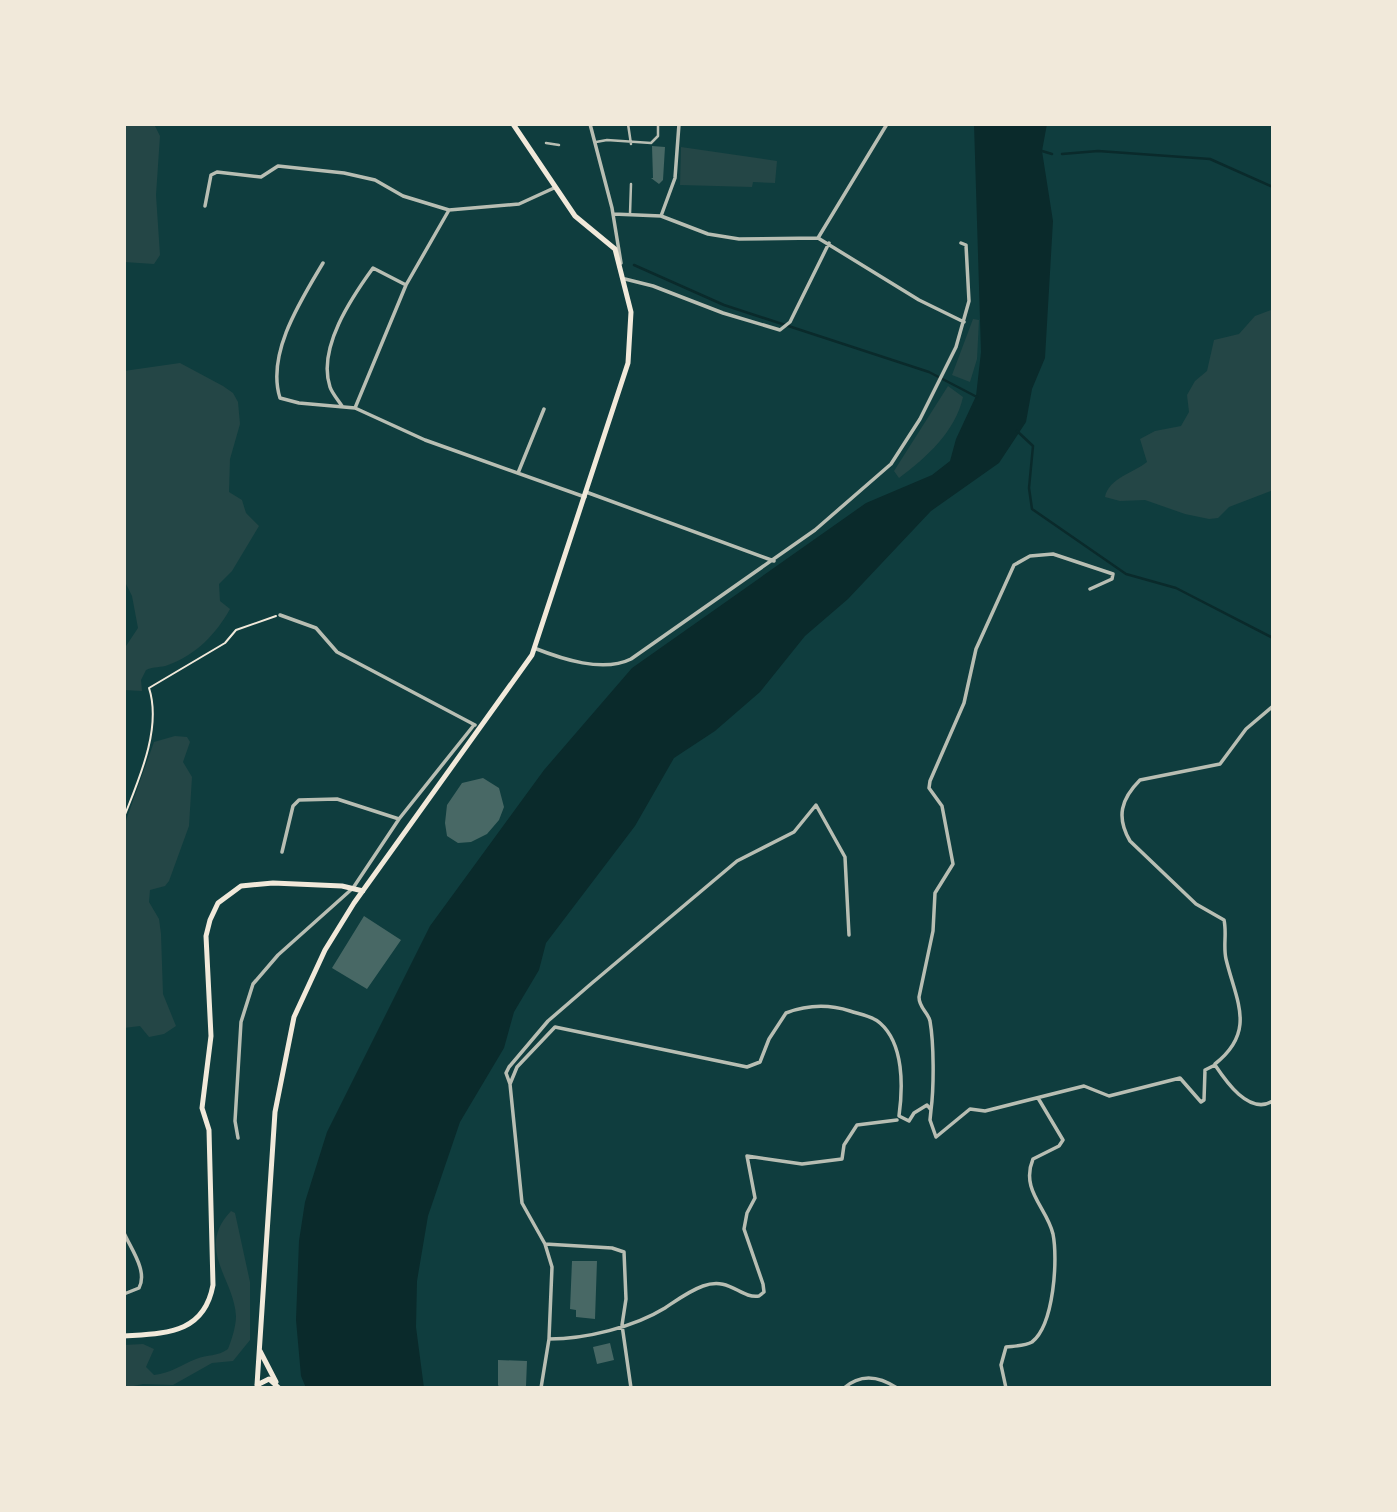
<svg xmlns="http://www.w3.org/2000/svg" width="1397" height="1512" font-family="Figtree,sans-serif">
  <rect width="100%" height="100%" fill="#0f3d3e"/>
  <path fill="#244646" d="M124,124H154L160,136L156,195L160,255L154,264L124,262Z
    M681,147L777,161L775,183L753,182L752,187L680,185Z
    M1271,310L1273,490L1229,507L1218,518L1209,519L1185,514L1145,500L1120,501L1105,497C1109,478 1133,473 1147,462L1140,439L1155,431L1181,426L1189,412L1187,395L1195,381L1207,371L1214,340L1239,334L1255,316Z
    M973,319L979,320L977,359L970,382L952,375Z
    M180,363L223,386L233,393L238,402L240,424L230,459L229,492L242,500L246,513L259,526L232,571L219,584L220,601L230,609C216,634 196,655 168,665C161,668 154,666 146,670L141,680L142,691L124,690V649L138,628L132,596L124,580V371Z
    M948,386L963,397C955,432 927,457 899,478L894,471Z
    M175,736L187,737L190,742L183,762L192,777L189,826L169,881L165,886L150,890L149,902L159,919L161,934L163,994L176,1026L164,1034L149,1037L140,1026L124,1028V826L154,742Z
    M231,1211L235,1213L250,1282V1340L233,1361L212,1363L173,1385L143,1384L124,1388V1345L143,1344L154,1349L146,1367L154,1375C171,1373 181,1365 196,1359C208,1354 217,1357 228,1349C232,1339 236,1326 236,1316C234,1278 195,1249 231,1211Z"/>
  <path fill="#0a2a2b" d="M974,124H1047L1042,151L1053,221L1045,358L1032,389L1026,422L999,463L931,511L848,599L805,636L760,692L715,731L674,758L635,826L546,943L539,970L514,1012L504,1048L460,1122L428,1216L417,1281L416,1327L424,1388H306L301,1376L296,1320L299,1241L305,1202L327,1132L430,926L544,770L632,668L866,503L932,475L950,461L956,439L976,396L981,352Z"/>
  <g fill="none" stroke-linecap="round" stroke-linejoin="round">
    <path stroke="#0a2a2b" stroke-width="2.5" d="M1042,151L1052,154
      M1062,154L1098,151L1210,159L1273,187
      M634,265L724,305L929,372L977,397
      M1017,431L1033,446L1029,488L1032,509L1126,574L1176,588L1273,638"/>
  </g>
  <path fill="#486865" d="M652,146L665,147L663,180L659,184L651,178H653Z
    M483,778L499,788L504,807L499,820L487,834L471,842L458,843L447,836L445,823L447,805L462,783Z
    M364,916L401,940L367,989L332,968Z
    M572,1261H597L595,1319L576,1317V1310L570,1309Z
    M610,1343L614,1360L597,1364L593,1347Z
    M498,1360L527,1361L526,1386L500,1388L498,1385Z"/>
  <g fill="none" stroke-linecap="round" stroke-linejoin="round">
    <path stroke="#f1e9da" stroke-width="2" d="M124,817C139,779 162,728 149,688L225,643L236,630L276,616"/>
    <path stroke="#b8beb3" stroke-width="2.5" d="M628,124L631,144
      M596,142L607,140L651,143L658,136V124
      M546,143L559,145
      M630,214L631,184"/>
    <path stroke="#b8beb3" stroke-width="3.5" d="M590,124L612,208L621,263
      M205,206L211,175L217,172L261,177L278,166L344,173L375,180L403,196L449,210L519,204L554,188
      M613,214L661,216L708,234L739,239L818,238L919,300L964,322
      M661,216L675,178L679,124
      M818,238L887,124
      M323,263C301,300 266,354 280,398L299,403L355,408L425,440L585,497
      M625,279L653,286L723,313L780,330L790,322L829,243
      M342,406C338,400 332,393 330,387C317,348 352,297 373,268L406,285
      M355,408L406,285L449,210
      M518,473L544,409
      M586,492L774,561
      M280,615L316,628L337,652L475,725
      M534,648C562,659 603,673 631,659L815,530L891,464L920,419L956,347L969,301L966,245L961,243
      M282,852L293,806L299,800L337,799L399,819
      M1215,1064C1257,1031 1236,1001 1226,959C1223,946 1227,933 1224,920L1196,904L1130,841C1116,817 1121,799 1140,780L1220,764L1246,729L1273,706
      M510,1084L517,1067L555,1027L747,1067L760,1062L769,1039L786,1013C807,1005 828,1004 850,1011C859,1014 873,1016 880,1023C904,1044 903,1087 899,1116L909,1121L914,1113L927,1105L931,1110L930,1120L936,1137L970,1109L985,1111L1084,1086L1109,1096L1180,1078L1201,1102L1204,1100L1205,1070L1215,1065C1225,1080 1249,1116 1273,1101
      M931,1110C934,1087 934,1044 930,1021C928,1012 919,1008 919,997L933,931L935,893L953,864L942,806L929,788L930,781L964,703L976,649L1014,565L1030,556L1053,554L1113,574L1112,579L1090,589
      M238,1138L235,1121L241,1022L253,984L278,955L353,888L399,819L474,725
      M124,1233C131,1249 148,1271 139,1288L124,1294
      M545,1244L612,1248L624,1252L626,1299L622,1325L631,1388
      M549,1339C586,1339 634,1327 665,1308C677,1300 689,1291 703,1286C730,1276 740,1299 759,1296L764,1292L763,1284L744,1229L747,1213L755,1198L747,1156L802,1164L842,1159L844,1145L857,1125L897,1120
      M541,1388L549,1339L552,1267L545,1244L522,1203L510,1084L506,1073L509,1067L548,1021L592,983L737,861L794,832L816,805L845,857L849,935
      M844,1388C861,1373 879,1376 897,1388
      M1006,1388L1001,1365L1006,1347C1014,1346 1025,1346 1032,1342C1054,1325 1058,1259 1053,1234C1047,1208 1020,1190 1033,1159L1059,1146L1063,1140L1038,1098
      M1273,1388V1387"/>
    <path stroke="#f1e9da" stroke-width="5" d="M124,1336C166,1333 204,1334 213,1285L209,1130L202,1108L211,1036L206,936L210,920L218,903L241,886L273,883L342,886L363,891
      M260,1351L276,1382
      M257,1385L275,1112L294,1017L325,950L354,903L532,655L628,363L631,312L615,249L575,216L513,124
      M257,1385L269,1379L279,1388"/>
  </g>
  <rect width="1397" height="1512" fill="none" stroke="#f1e9da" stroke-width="252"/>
</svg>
